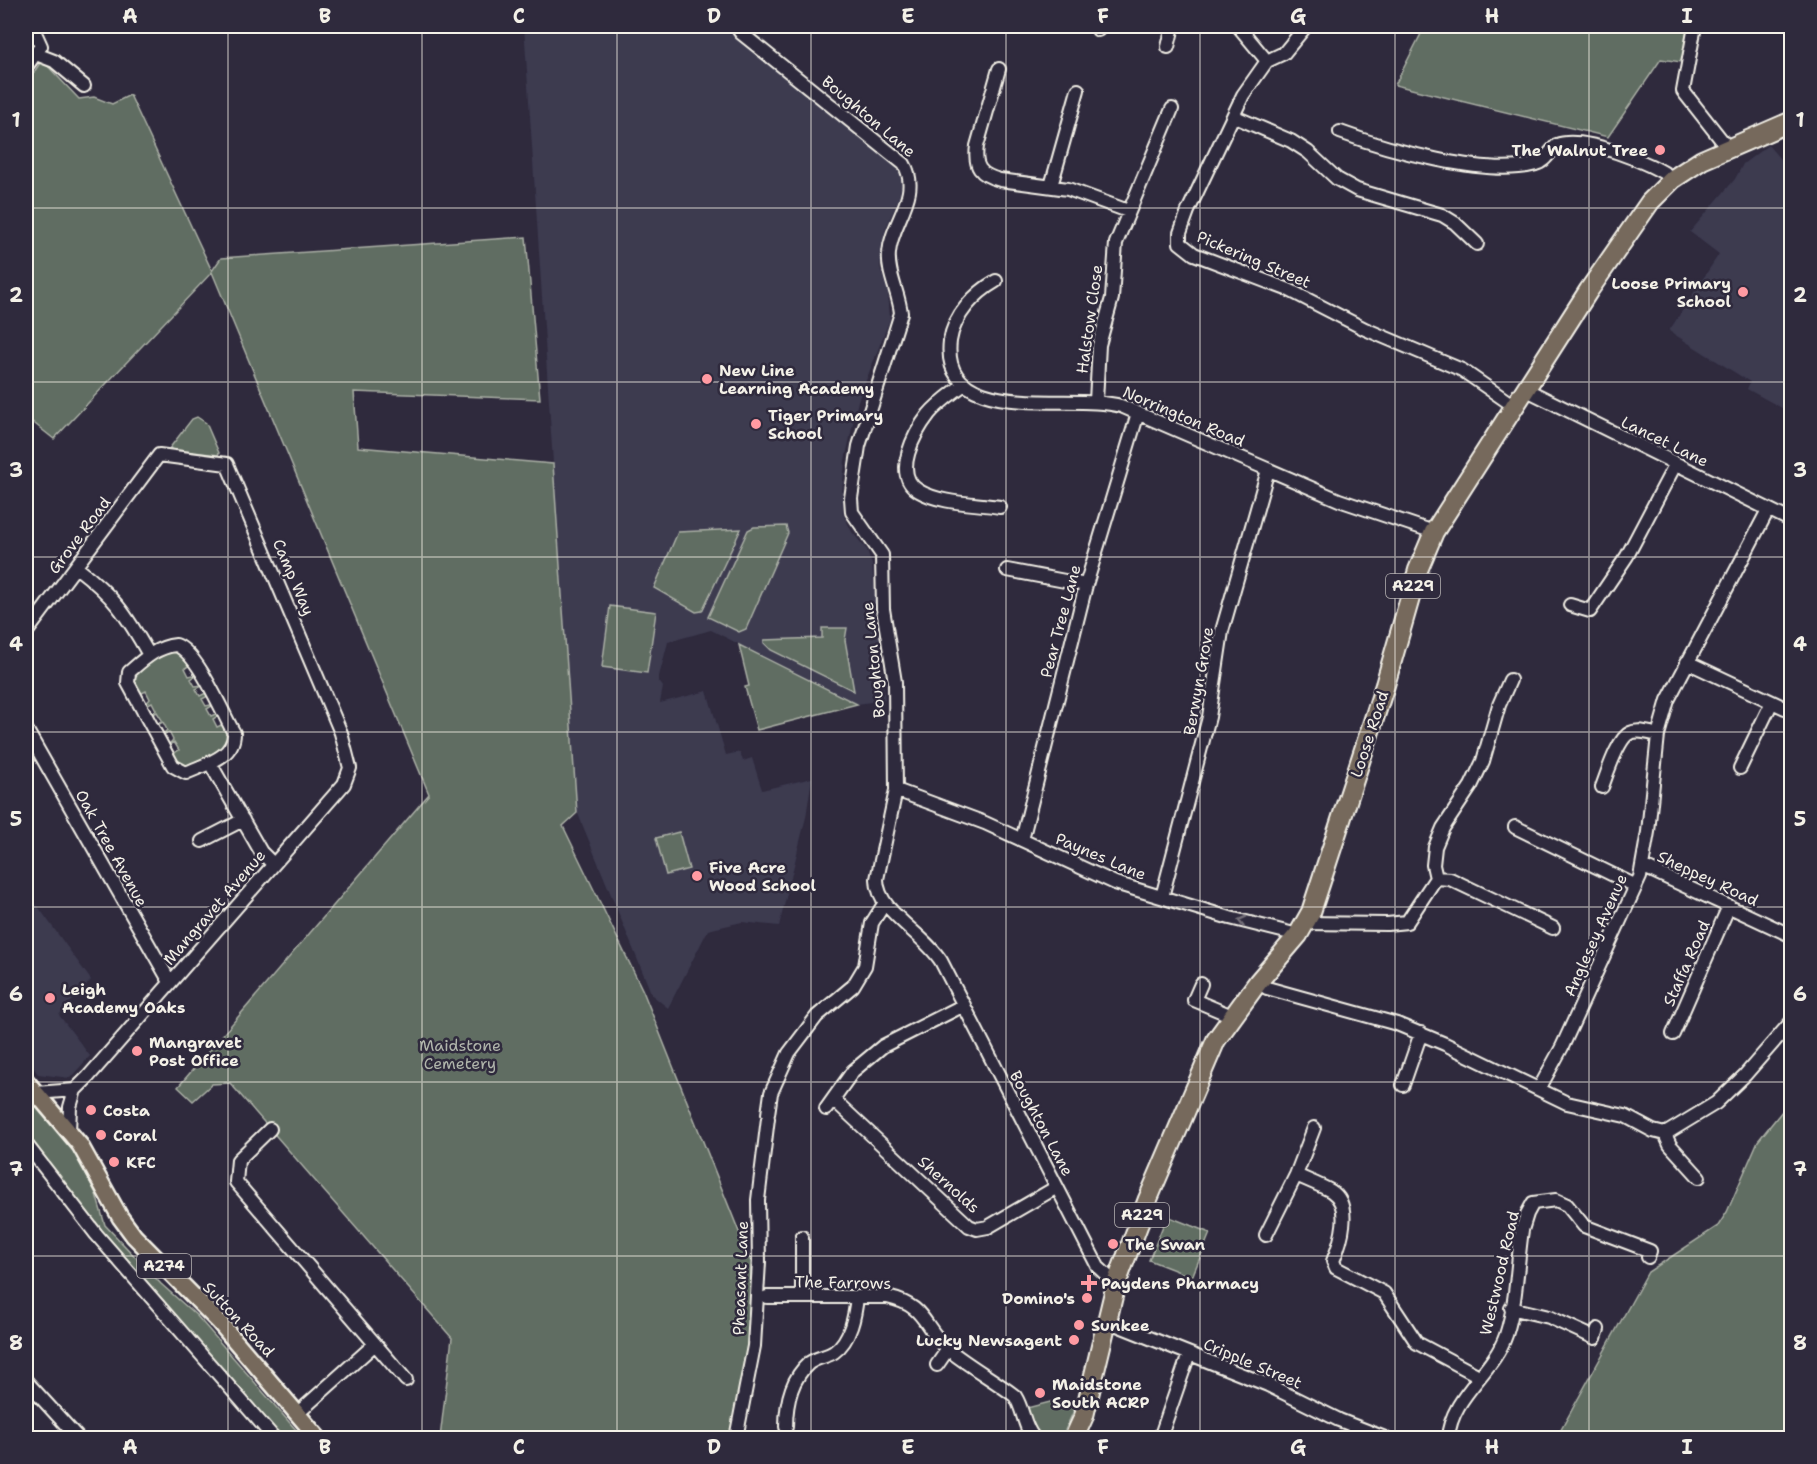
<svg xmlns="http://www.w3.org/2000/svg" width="1817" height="1464" font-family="'Shantell Sans',sans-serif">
  <rect width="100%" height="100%" fill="#2f2a3d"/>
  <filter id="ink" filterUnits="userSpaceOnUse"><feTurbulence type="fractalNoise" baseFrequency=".0167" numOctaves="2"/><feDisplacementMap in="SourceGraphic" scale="12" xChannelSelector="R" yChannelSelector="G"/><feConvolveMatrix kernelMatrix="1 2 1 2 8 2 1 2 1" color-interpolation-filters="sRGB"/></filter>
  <g filter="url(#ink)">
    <path fill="#3c3a50" d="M524,26H707L736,35L810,89L896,166L902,179L900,195L885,230L880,267L888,293L890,319L858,401L845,460L842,494L843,514L852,532L867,550L872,565L885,700L857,704L711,630L668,642L658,680L663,687L660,703L707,691L726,755L740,752L743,761L752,758L762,790L812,778L806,817L779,926L742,922L708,930L668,1008L652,995L576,809Z
      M1768,145L1791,172V413L1747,389L1750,382L1669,331L1719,254L1690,232L1735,179L1743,164Z
      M34,901L91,980L59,1015L90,1056L70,1078L38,1074L26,1058V910Z"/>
    <path fill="#606d62" stroke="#aaafa5" stroke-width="1.5" d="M1425,26H1689L1681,62L1661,59L1608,137L1395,85Z
      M42,60L79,99L94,97L112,104L130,95L212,271L221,258L526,237L540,399L354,392L358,447L553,464L577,813L563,826L643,991L751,1262V1346L732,1438H440L452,1338L230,1083L212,1084L193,1101L178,1087L429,794L212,272L54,439L26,417V84Z
      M197,417L206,423L219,453L218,455L169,449L192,419Z
      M786,526L788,533L746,629L739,632L708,617L748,530L754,527Z
      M741,529L702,611L696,612L654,588L678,532Z
      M610,606L656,612L647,673L602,667Z
      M822,628H847L845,640L854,691L771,650L764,643V640L822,638Z
      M739,645L857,704L757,730L745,687L749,686Z
      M178,651L192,664L185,668L189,676L198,674L191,679L195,686L204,685L196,689L200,696L208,692L210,695L202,699L206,706L215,704L207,709L211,716L220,712L221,714L213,719L217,727L226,723L230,732L229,748L193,769L178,764L171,755L179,750L174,742L167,746L173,740L169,732L161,736L167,730L163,722L155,726L162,720L157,712L149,716L156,710L152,702L144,706L150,699L146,691L138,695L133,683L139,668L166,652Z
      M679,832L689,869L666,875L656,838Z
      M26,1089L74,1151L96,1194L105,1225L161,1284L197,1316L303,1438H279L96,1230L26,1141Z
      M1791,1100V1438L1557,1437L1648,1272L1718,1226L1727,1212L1758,1141Z
      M1167,1216L1210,1233L1192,1277L1149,1260Z
      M1054,1401L1075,1408L1062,1437L1042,1438L1033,1431L1027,1408Z"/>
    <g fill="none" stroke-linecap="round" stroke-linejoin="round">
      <defs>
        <path id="minor" d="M736,26L741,33L904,164C922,195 891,222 889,253C887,273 899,293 901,313L859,446L851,498L852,512L882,555L883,609L895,682L896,790L877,879C877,912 923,932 941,961L1098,1267L1116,1284
          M1238,26L1267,61
          M1306,26L1284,53L1267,61L1243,95L1188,211L1180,233V243L1194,254L1289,290L1365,329L1462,370L1514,406
          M1695,26L1683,91L1727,147
          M1098,30L1099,26
          M1168,47L1173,26
          M36,54L54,61L84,86
          M26,67L41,46L32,26
          M999,69L977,146C974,167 980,175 1000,180L1068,189L1128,211
          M1233,116L1291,141L1308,152L1337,179L1357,190L1442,215L1455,223L1477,244
          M1340,132C1386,149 1488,178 1536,164C1545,162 1550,151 1557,145C1582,135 1653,163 1673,179
          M1051,186L1078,90
          M996,281C975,293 954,315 950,341C940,426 1073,392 1121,406L1339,500L1434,532
          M964,384C953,393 938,403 929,414C915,432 891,475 919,491C941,504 975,503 1000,507
          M1525,389L1792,521
          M1096,401L1099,345L1112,298L1116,243L1172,109
          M76,567C114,596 126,614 149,655
          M1007,570L1086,585
          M1570,605L1590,611L1627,556L1675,465
          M26,633L159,455L227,464L341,733L350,768L344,784L88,1077L75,1090L36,1093
          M176,645C198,653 222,712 234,733C234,758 205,764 186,773L173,766L128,683L129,672C143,660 156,647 176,645Z
          M1687,662L1785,708
          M26,729L170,982
          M210,763L261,852L273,864
          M1740,768L1772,702
          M1602,787C1607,774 1618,738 1630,733C1638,729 1650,733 1658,735
          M896,790L985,823L1115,883L1230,918L1298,935
          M1515,827L1636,886
          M1022,840L1086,585L1138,413
          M202,841L243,820
          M1642,866L1792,936
          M1436,878L1433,865L1435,847L1443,828L1471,786L1483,761L1499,705L1510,680
          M1436,878L1450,879L1553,928
          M1162,897L1209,717L1222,631L1268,470
          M1305,923L1387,924L1407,922L1436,878
          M1258,982L1267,988L1397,1024L1445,1044L1567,1103L1625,1116L1653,1131L1665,1134L1716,1103L1745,1075L1792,1021
          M1201,984L1194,1000L1232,1016
          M1673,1034L1729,906
          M1403,1085L1421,1033
          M1539,1089L1562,1047L1640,877L1648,832L1658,735L1668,700L1768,510
          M834,1100L969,1226L977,1229L988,1227L1057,1187
          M826,1109L853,1071L883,1046L964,1005
          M768,1114L771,1093L789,1053L817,1016L853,986L865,966L872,923L884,904
          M270,1129L238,1160L236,1182L406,1380
          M69,1132L70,1107L75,1090
          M1665,1134L1670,1145L1699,1177
          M26,1144L96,1234L274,1438
          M1296,1175C1307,1180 1320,1185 1331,1191C1353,1205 1341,1242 1333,1261L1336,1268L1384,1293L1417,1343L1479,1376
          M1266,1235L1296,1175L1314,1128
          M767,1297H887C928,1306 921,1326 949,1350C969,1366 994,1380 1015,1396C1024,1410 1023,1426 1034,1438
          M802,1297V1237
          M1511,1308L1549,1317L1595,1338L1598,1329
          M1107,1321L1268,1385L1339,1420L1385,1438
          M937,1365L948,1349
          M26,1381L78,1438
          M298,1413L375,1344
          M786,1427C786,1404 791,1379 809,1363C817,1357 827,1357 834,1352C851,1340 855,1315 857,1297
          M736,1438L754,1346L759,1262L758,1200L768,1118
          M1160,1438L1189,1354
          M1448,1438C1451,1396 1493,1373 1506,1335C1517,1302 1517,1263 1522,1230L1527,1214L1533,1203L1556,1200L1567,1205L1584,1226L1650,1251L1648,1257"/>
        <path id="major" d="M26,1081L80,1145L120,1217L134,1236L219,1322L318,1438"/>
        <path id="highway" d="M1074,1438L1084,1416L1116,1284L1148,1199L1216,1040L1258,982L1298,935L1311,912L1385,685L1418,570L1434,532L1589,290L1650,202L1673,179L1702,160L1792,121"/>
      </defs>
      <use href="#minor" stroke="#f4f1e8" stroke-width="16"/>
      <use href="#major" stroke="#f4f1e8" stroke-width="20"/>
      <use href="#highway" stroke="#f4f1e8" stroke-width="22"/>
      <use href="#minor" stroke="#2f2a3d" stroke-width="12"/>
      <use href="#major" stroke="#76695c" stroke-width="15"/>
      <use href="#highway" stroke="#76695c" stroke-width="18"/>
    </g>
    <defs><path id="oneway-chevron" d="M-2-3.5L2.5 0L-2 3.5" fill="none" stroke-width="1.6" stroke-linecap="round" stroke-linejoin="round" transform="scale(1.5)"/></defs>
    <use stroke="#747079" href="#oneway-chevron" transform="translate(1242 921) rotate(-166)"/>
  </g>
  <path fill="none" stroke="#f4f1e8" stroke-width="1.5" stroke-opacity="0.55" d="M228,26V1438M422,26V1438M617,26V1438M811,26V1438M1006,26V1438M1200,26V1438M1395,26V1438M1589,26V1438M26,208H1792M26,382H1792M26,557H1792M26,732H1792M26,907H1792M26,1082H1792M26,1256H1792"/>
  <g fill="#ff9aa2" stroke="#2f2a3d" stroke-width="2">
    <circle cx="1660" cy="150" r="6"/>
    <circle cx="1743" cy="292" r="6"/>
    <circle cx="707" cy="379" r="6"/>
    <circle cx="756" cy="424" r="6"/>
    <circle cx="697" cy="876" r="6"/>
    <circle cx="50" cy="998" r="6"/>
    <circle cx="137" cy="1051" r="6"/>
    <circle cx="91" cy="1110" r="6"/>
    <circle cx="101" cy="1135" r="6"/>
    <circle cx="114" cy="1162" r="6"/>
    <circle cx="1113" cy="1244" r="6"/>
    <path d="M1086 1274h6v6h6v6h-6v6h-6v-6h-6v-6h6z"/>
    <circle cx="1087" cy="1298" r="6"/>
    <circle cx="1079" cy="1325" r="6"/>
    <circle cx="1074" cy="1340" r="6"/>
    <circle cx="1040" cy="1393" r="6"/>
  </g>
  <g text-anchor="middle" stroke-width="5" stroke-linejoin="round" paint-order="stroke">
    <g fill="#2f2a3d" stroke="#b9b5b5" stroke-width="1.5">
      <rect x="1386" y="574" width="54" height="24" rx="4.5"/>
      <rect x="1115" y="1203" width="54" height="24" rx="4.5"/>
      <rect x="137" y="1254" width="54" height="24" rx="4.5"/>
    </g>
    <g font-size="15" font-weight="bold" fill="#f4f1e8">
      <text x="1413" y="591">A229</text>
      <text x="1142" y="1220">A229</text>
      <text x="164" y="1271">A274</text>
    </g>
    <g font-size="16" fill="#f4f1e8" stroke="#2f2a3d">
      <text transform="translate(869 116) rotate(40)" y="6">Boughton Lane</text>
      <text transform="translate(1254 259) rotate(23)" y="6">Pickering Street</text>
      <text transform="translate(1089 319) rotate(-82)" y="6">Halstow Close</text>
      <text transform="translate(1184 416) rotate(23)" y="6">Norrington Road</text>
      <text transform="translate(1665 441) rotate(26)" y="6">Lancet Lane</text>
      <text transform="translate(79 535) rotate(-53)" y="6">Grove Road</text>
      <text transform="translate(294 577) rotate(67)" y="6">Camp Way</text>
      <text transform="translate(1060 621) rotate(-75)" y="6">Pear Tree Lane</text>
      <text transform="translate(873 660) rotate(-96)" y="6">Boughton Lane</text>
      <text transform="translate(1198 681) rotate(-80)" y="6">Berwyn Grove</text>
      <text transform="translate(1369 734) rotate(-72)" y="6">Loose Road</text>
      <text transform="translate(112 848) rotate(61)" y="6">Oak Tree Avenue</text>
      <text transform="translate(1101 856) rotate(23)" y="6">Paynes Lane</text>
      <text transform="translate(1708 878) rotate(25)" y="6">Sheppey Road</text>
      <text transform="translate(214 907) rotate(-49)" y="6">Mangravet Avenue</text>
      <text transform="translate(1595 935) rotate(-66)" y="6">Anglesey Avenue</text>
      <text transform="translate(1686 963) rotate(-66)" y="6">Staffa Road</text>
      <text transform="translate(1042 1123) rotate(62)" y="6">Boughton Lane</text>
      <text transform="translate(949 1184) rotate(42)" y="6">Shernolds</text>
      <text transform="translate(1499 1273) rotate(-77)" y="6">Westwood Road</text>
      <text transform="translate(740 1278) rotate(-88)" y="6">Pheasant Lane</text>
      <text transform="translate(843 1282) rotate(1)" y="6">The Farrows</text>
      <text transform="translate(239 1319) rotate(47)" y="6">Sutton Road</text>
      <text transform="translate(1253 1363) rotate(23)" y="6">Cripple Street</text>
    </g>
    <g font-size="16" font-weight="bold" fill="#f4f1e8" stroke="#2f2a3d" text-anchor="start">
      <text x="1648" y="156" text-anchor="end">The Walnut Tree</text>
      <text x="1731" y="289" text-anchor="end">Loose Primary<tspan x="1731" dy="18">School</tspan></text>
      <text x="719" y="376">New Line<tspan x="719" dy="18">Learning Academy</tspan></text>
      <text x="768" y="421">Tiger Primary<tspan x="768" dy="18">School</tspan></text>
      <text x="709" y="873">Five Acre<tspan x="709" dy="18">Wood School</tspan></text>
      <text x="62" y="995">Leigh<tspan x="62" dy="18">Academy Oaks</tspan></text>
      <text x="149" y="1048">Mangravet<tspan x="149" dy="18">Post Office</tspan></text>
      <text x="103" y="1116">Costa</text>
      <text x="113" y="1141">Coral</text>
      <text x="126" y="1168">KFC</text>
      <text x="1125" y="1250">The Swan</text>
      <text x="1101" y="1289">Paydens Pharmacy</text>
      <text x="1075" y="1304" text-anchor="end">Domino's</text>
      <text x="1091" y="1331">Sunkee</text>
      <text x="1062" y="1346" text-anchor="end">Lucky Newsagent</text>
      <text x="1052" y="1390">Maidstone<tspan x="1052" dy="18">South ACRP</tspan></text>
    </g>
    <g font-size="16" fill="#b1b6ac" stroke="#2f2a3d">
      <text x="460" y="1051">Maidstone<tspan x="460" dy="18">Cemetery</tspan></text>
    </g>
  </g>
  <rect width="1817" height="1464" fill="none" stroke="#2f2a3d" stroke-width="66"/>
  <rect x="33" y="33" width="1751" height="1398" fill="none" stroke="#f4f1e8" stroke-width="2"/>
  <g font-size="20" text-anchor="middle" font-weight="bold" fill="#f4f1e8">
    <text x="130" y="23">A</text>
    <text x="325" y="23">B</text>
    <text x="519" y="23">C</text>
    <text x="714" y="23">D</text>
    <text x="908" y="23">E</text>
    <text x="1103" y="23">F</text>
    <text x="1298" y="23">G</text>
    <text x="1492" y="23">H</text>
    <text x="1687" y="23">I</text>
    <text x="16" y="127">1</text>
    <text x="1800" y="127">1</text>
    <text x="16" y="302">2</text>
    <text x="1800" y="302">2</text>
    <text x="16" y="477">3</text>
    <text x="1800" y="477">3</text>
    <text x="16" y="651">4</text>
    <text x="1800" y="651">4</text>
    <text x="16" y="826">5</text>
    <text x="1800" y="826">5</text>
    <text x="16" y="1001">6</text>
    <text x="1800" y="1001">6</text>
    <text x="16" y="1176">7</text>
    <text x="1800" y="1176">7</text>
    <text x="16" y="1350">8</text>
    <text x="1800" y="1350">8</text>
    <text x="130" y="1454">A</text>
    <text x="325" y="1454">B</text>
    <text x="519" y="1454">C</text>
    <text x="714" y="1454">D</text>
    <text x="908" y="1454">E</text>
    <text x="1103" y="1454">F</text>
    <text x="1298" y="1454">G</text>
    <text x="1492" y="1454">H</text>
    <text x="1687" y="1454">I</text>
  </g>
</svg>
